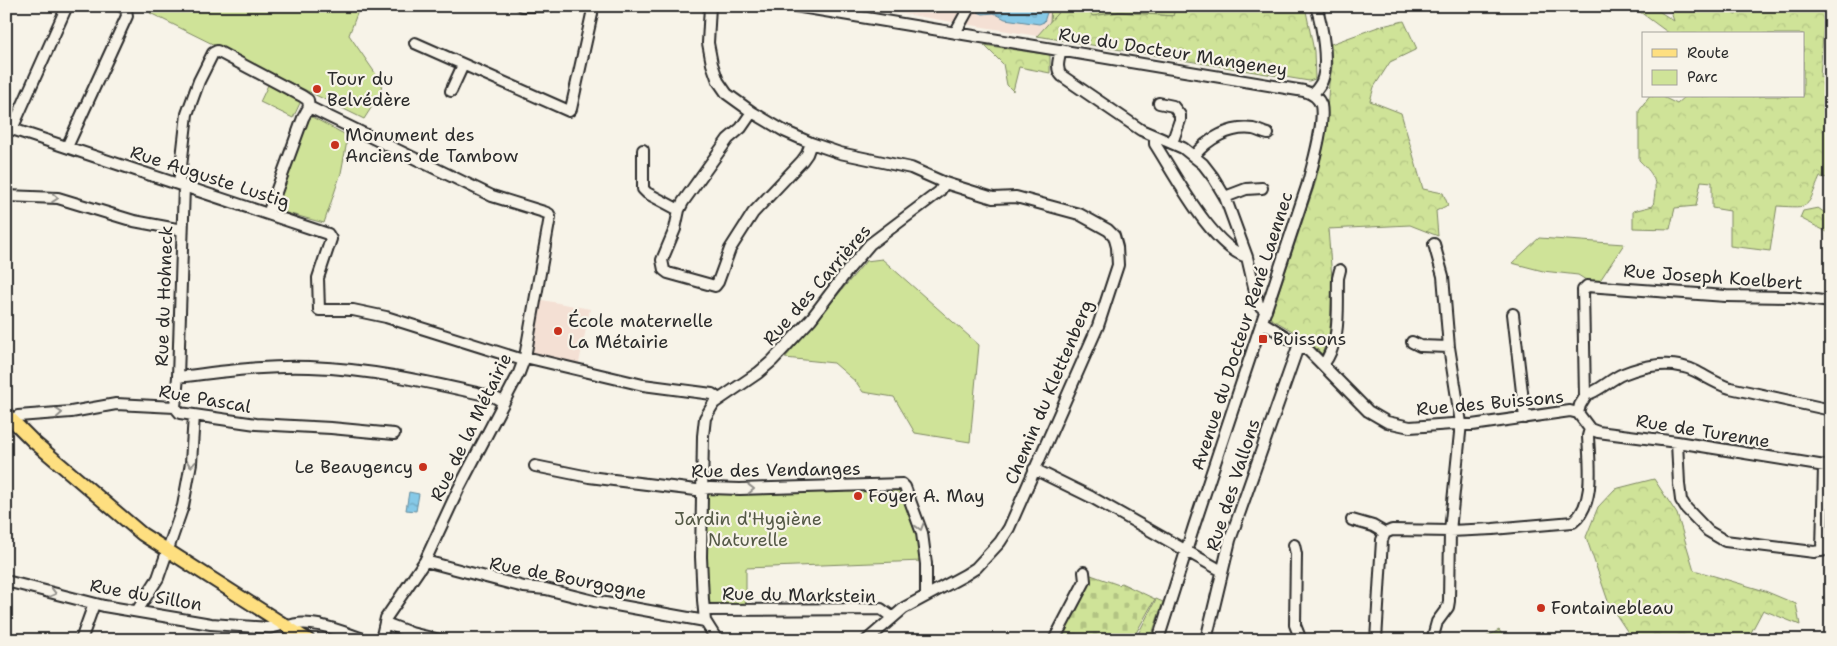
<svg xmlns="http://www.w3.org/2000/svg" width="1837" height="646" font-family="'Shantell Sans',sans-serif">
  <defs>
    <pattern id="forest-crowns" width="20" height="18" patternUnits="userSpaceOnUse" patternTransform="scale(1.25)"><rect width="20" height="18" fill="#cfe398"/><path d="M2 6a3 3 0 1 1 6 0M12 15a3 3 0 1 1 6 0" fill="none" stroke="#b2c383"/></pattern>
    <pattern id="cemetery-stones" width="16" height="16" patternUnits="userSpaceOnUse" patternTransform="scale(1.25)"><rect width="16" height="16" fill="#cfe398"/><path d="M2 7V4a2 2 0 0 1 4 0v3zM10 15v-3a2 2 0 0 1 4 0v3z" fill="#b2c383"/></pattern>
    <pattern id="water-ripples" width="26" height="14" patternUnits="userSpaceOnUse" patternTransform="scale(1.25)"><rect width="26" height="14" fill="#86c9e7"/><path d="M2 4q2-2 4 0t4 0M15 11q2-2 4 0t4 0" fill="none" stroke="#6ea3bb"/></pattern>
  </defs>
  <rect width="100%" height="100%" fill="#f7f3e8"/>
  <filter id="ink" filterUnits="userSpaceOnUse"><feTurbulence type="fractalNoise" baseFrequency=".02" numOctaves="2"/><feDisplacementMap in="SourceGraphic" scale="10" xChannelSelector="R" yChannelSelector="G"/><feConvolveMatrix kernelMatrix="1 2 1 2 8 2 1 2 1" color-interpolation-filters="sRGB"/></filter>
  <g filter="url(#ink)">
    <path fill="#f4e0d4" d="M856,6H1064L1037,36Z
      M537,299L590,309L579,363L528,353Z"/>
    <path fill="#cfe398" stroke="#7d8762" d="M153,6H345L358,11L349,35L382,83L380,94L364,119L150,13Z
      M1051,6H1064L1050,22Z
      M1079,6H1176L1173,16L1119,12L1093,16Z
      M268,85L301,101L293,118L260,102Z
      M312,117L348,136L341,173L324,223L272,209L308,118Z
      M1539,238L1624,244L1599,282L1586,280L1578,275L1543,271L1512,263Z
      M882,259L979,345L970,442L915,433L894,397L863,392L856,382L834,363L785,358L866,261Z
      M900,487L917,527L922,561L746,568V605L710,606L706,602L705,503L707,491Z"/>
    <path fill="url(#forest-crowns)" stroke="#7d8762" d="M1064,6H1079L1093,16L1119,12L1173,16L1176,6H1305L1314,51L1315,79L1309,81L1037,36Z
      M1632,6H1651L1674,21L1669,6H1718L1736,15L1739,6H1825L1820,77L1831,79V178L1820,177C1806,209 1812,208 1777,206L1770,251L1730,246V211L1712,208V182L1701,181L1696,206L1675,208L1670,229L1633,228V211L1653,206C1657,181 1657,178 1639,160V111L1650,96H1661L1677,104L1686,96H1803V34H1670Z
      M1404,21L1417,49L1390,62L1374,87L1370,101L1401,113L1423,189L1443,193L1448,205L1436,211L1438,236L1410,225L1328,229L1332,278L1330,333L1322,354L1301,336L1270,318L1315,184L1325,139L1329,83L1332,67L1331,44L1378,27Z
      M984,45L1050,55V73L1019,67L1013,91L1007,85L1003,64Z
      M1818,208L1831,217V234L1800,218L1803,211Z
      M1654,479L1677,514L1694,570L1765,591L1796,604L1800,625L1763,610L1747,640H1633L1609,604L1586,537L1598,507L1615,489Z
      M1156,599L1163,602L1150,640H1135Z
      M1499,630L1506,640H1481Z"/>
    <path fill="url(#cemetery-stones)" stroke="#7d8762" d="M1091,575L1119,585L1121,583L1155,599L1132,640H1059Z"/>
    <path fill="url(#water-ripples)" stroke="#628a9c" d="M981,6H1049L1044,22L1039,24L1005,19L994,13L983,14L978,12Z
      M409,492L419,494L416,511L406,510Z"/>
    <g fill="none" stroke-linecap="round" stroke-linejoin="round">
      <defs>
        <path id="minor" d="M522,6H549
          M710,6L708,43L712,64L718,81L727,94L752,112L784,131L811,143L840,153L911,168L945,183L993,198L1016,197L1079,214L1108,230L1114,236L1117,247L1118,265L1098,326L1009,528L1000,542L976,568L965,575L904,608L867,640
          M795,6L1304,91C1311,93 1318,97 1321,105C1325,124 1312,167 1307,186L1194,526L1158,640
          M955,33L970,6
          M415,43L569,111L571,109L592,14V6
          M1061,50C1059,59 1055,69 1062,76L1141,130L1183,148L1203,164L1213,177L1225,197L1247,257L1258,304L1266,311
          M451,91L463,65
          M1313,94C1316,90 1320,86 1322,81C1329,64 1322,24 1316,6
          M1159,103L1173,106L1180,115V120L1172,143
          M752,112L741,128L728,139L683,202L679,210L675,229L662,260L664,270L668,273L715,286L718,282L730,249L753,213L802,161L807,154L811,143
          M6,127L328,234L331,239L318,278L319,310H353L386,317L523,360
          M12,129L67,6
          M1155,137V144C1175,175 1212,247 1247,257
          M67,147L127,16L126,9L121,6
          M643,150V189L647,193L679,210
          M1194,156C1207,139 1230,126 1253,129C1258,130 1263,133 1268,134
          M179,184L187,114L199,81L213,53L217,51L302,96L308,100L309,107L492,196L544,212L549,214L550,217L525,357L519,373L458,490L425,561L386,618L381,640
          M6,196L58,198L134,221L182,230
          M1225,197L1246,189L1262,188
          M268,214L303,118L309,107
          M1513,314L1525,418
          M1262,322L1309,351L1368,411L1387,422L1410,427L1452,424L1472,425L1570,411L1578,413
          M1412,342L1420,346L1449,347
          M525,357L643,385L712,394L719,399
          M1323,365C1342,340 1337,308 1338,278L1340,270
          M178,377C222,372 266,365 310,367C373,369 433,383 494,397L503,402
          M1585,395C1599,392 1610,379 1623,374C1645,365 1673,360 1695,371C1707,377 1717,384 1730,388L1831,410
          M175,407L178,377L184,186
          M1578,413L1580,405L1585,397L1583,290L1587,286L1726,296L1791,297L1831,302
          M1578,413L1590,429L1598,432L1677,442L1831,467
          M12,421L18,416L71,412L116,404L175,407L180,413L256,424L331,428L394,434
          M1677,442L1679,484L1681,500L1686,508L1708,531L1725,541L1814,552L1831,549
          M535,466L589,477L696,490L710,488L740,489L902,484L905,487L922,533L926,564V596
          M1034,469L1091,497L1222,571
          M1352,520L1373,526L1385,533
          M1294,545L1296,554L1295,625L1301,640
          M1822,551L1824,466
          M425,561L524,587L546,589L594,601L705,621
          M6,581L104,606L211,624L270,628L278,626L281,622
          M704,610L881,609L892,617
          M137,611L158,578L183,506L191,463L194,415
          M385,623L411,633L440,640
          M287,627C308,616 345,633 366,640
          M81,640L94,604
          M717,640L705,621L703,600L701,557L703,436L705,418L714,403L758,373L772,361L811,319L848,270L870,244L939,192L945,183
          M1054,640L1085,581L1084,572
          M1206,640L1230,540L1299,344
          M1376,640L1382,540L1385,533L1392,530L1450,531L1461,423L1449,347L1443,276L1434,244
          M1432,640L1437,622L1448,607L1449,601L1450,531L1493,529L1573,522C1596,504 1589,462 1588,436L1590,429"/>
        <path id="major" d="M6,414L34,442L142,534L308,640"/>
      </defs>
      <use href="#minor" stroke="#2b2b2b" stroke-width="14"/>
      <use href="#major" stroke="#2b2b2b" stroke-width="16"/>
      <use href="#minor" stroke="#f7f3e8" stroke-width="10"/>
      <use href="#major" stroke="#fedf80" stroke-width="12"/>
    </g>
    <defs><path id="oneway-chevron" d="M-2-3.5L2.5 0L-2 3.5" fill="none" stroke-width="1.6" stroke-linecap="round" stroke-linejoin="round" transform="scale(1.25)"/></defs>
    <g stroke="#918f8a">
      <use href="#oneway-chevron" transform="translate(55 198) rotate(5)"/>
      <use href="#oneway-chevron" transform="translate(59 413) rotate(-4)"/>
      <use href="#oneway-chevron" transform="translate(191 464) rotate(95)"/>
      <use href="#oneway-chevron" transform="translate(751 489) rotate(-1)"/>
      <use href="#oneway-chevron" transform="translate(920 527) rotate(73)"/>
      <use href="#oneway-chevron" transform="translate(53 593) rotate(15)"/>
    </g>
  </g>
  <g fill="#c8321e" stroke="#f7f3e8" stroke-width="2">
    <circle cx="317" cy="89" r="5"/>
    <circle cx="335" cy="145" r="5"/>
    <circle cx="558" cy="331" r="5"/>
    <rect x="1258" y="334" width="10" height="10" rx="2.5"/>
    <circle cx="423" cy="467" r="5"/>
    <circle cx="858" cy="496" r="5"/>
    <circle cx="1541" cy="608" r="5"/>
  </g>
  <g text-anchor="middle" stroke-width="4.5" stroke-linejoin="round" paint-order="stroke">
    <g font-size="18" fill="#2b2b2b" stroke="#f7f3e8">
      <text transform="translate(1173 52) rotate(9)" y="6">Rue du Docteur Mangeney</text>
      <text transform="translate(210 177) rotate(18)" y="6">Rue Auguste Lustig</text>
      <text transform="translate(1713 277) rotate(4)" y="6">Rue Joseph Koelbert</text>
      <text transform="translate(817 285) rotate(-49)" y="6">Rue des Carrières</text>
      <text transform="translate(164 296) rotate(-88)" y="6">Rue du Hohneck</text>
      <text transform="translate(1242 331) rotate(-72)" y="6">Avenue du Docteur René Laennec</text>
      <text transform="translate(1049 392) rotate(-67)" y="6">Chemin du Klettenberg</text>
      <text transform="translate(205 399) rotate(10)" y="6">Rue Pascal</text>
      <text transform="translate(1490 403) rotate(-5)" y="6">Rue des Buissons</text>
      <text transform="translate(471 427) rotate(-64)" y="6">Rue de la Métairie</text>
      <text transform="translate(1703 431) rotate(9)" y="6">Rue de Turenne</text>
      <text transform="translate(776 470) rotate(-1)" y="6">Rue des Vendanges</text>
      <text transform="translate(1233 485) rotate(-72)" y="6">Rue des Vallons</text>
      <text transform="translate(568 578) rotate(11)" y="6">Rue de Bourgogne</text>
      <text transform="translate(146 595) rotate(10)" y="6">Rue du Sillon</text>
      <text transform="translate(799 595) rotate(1)" y="6">Rue du Markstein</text>
    </g>
    <g font-size="18" fill="#2b2b2b" stroke="#f7f3e8" text-anchor="start">
      <text x="327" y="85">Tour du<tspan x="327" dy="21">Belvédère</tspan></text>
      <text x="345" y="141">Monument des<tspan x="345" dy="21">Anciens de Tambow</tspan></text>
      <text x="568" y="327">École maternelle<tspan x="568" dy="21">La Métairie</tspan></text>
      <text x="1273" y="345">Buissons</text>
      <text x="413" y="473" text-anchor="end">Le Beaugency</text>
      <text x="868" y="502">Foyer A. May</text>
      <text x="1551" y="614">Fontainebleau</text>
    </g>
    <g font-size="18" fill="#545946" stroke="#f7f3e8">
      <text x="748" y="525">Jardin d'Hygiène<tspan x="748" dy="21">Naturelle</tspan></text>
    </g>
  </g>
  <rect width="1837" height="646" fill="none" stroke="#f7f3e8" stroke-width="25"/>
  <rect x="12" y="12" width="1812" height="621" fill="none" stroke="#2b2b2b" stroke-width="2" filter="url(#ink)"/>
  <rect x="1642" y="32" width="162" height="65" fill="#f7f3e8" stroke="#a5a39c"/>
  <rect x="1652" y="49" width="25" height="8" fill="#fedf80" stroke="#a5a39c"/>
  <text x="1687" y="58" font-size="15" fill="#2b2b2b">Route</text>
  <rect x="1652" y="70" width="25" height="15" fill="#cfe398" stroke="#a5a39c"/>
  <text x="1687" y="82" font-size="15" fill="#2b2b2b">Parc</text>
</svg>
